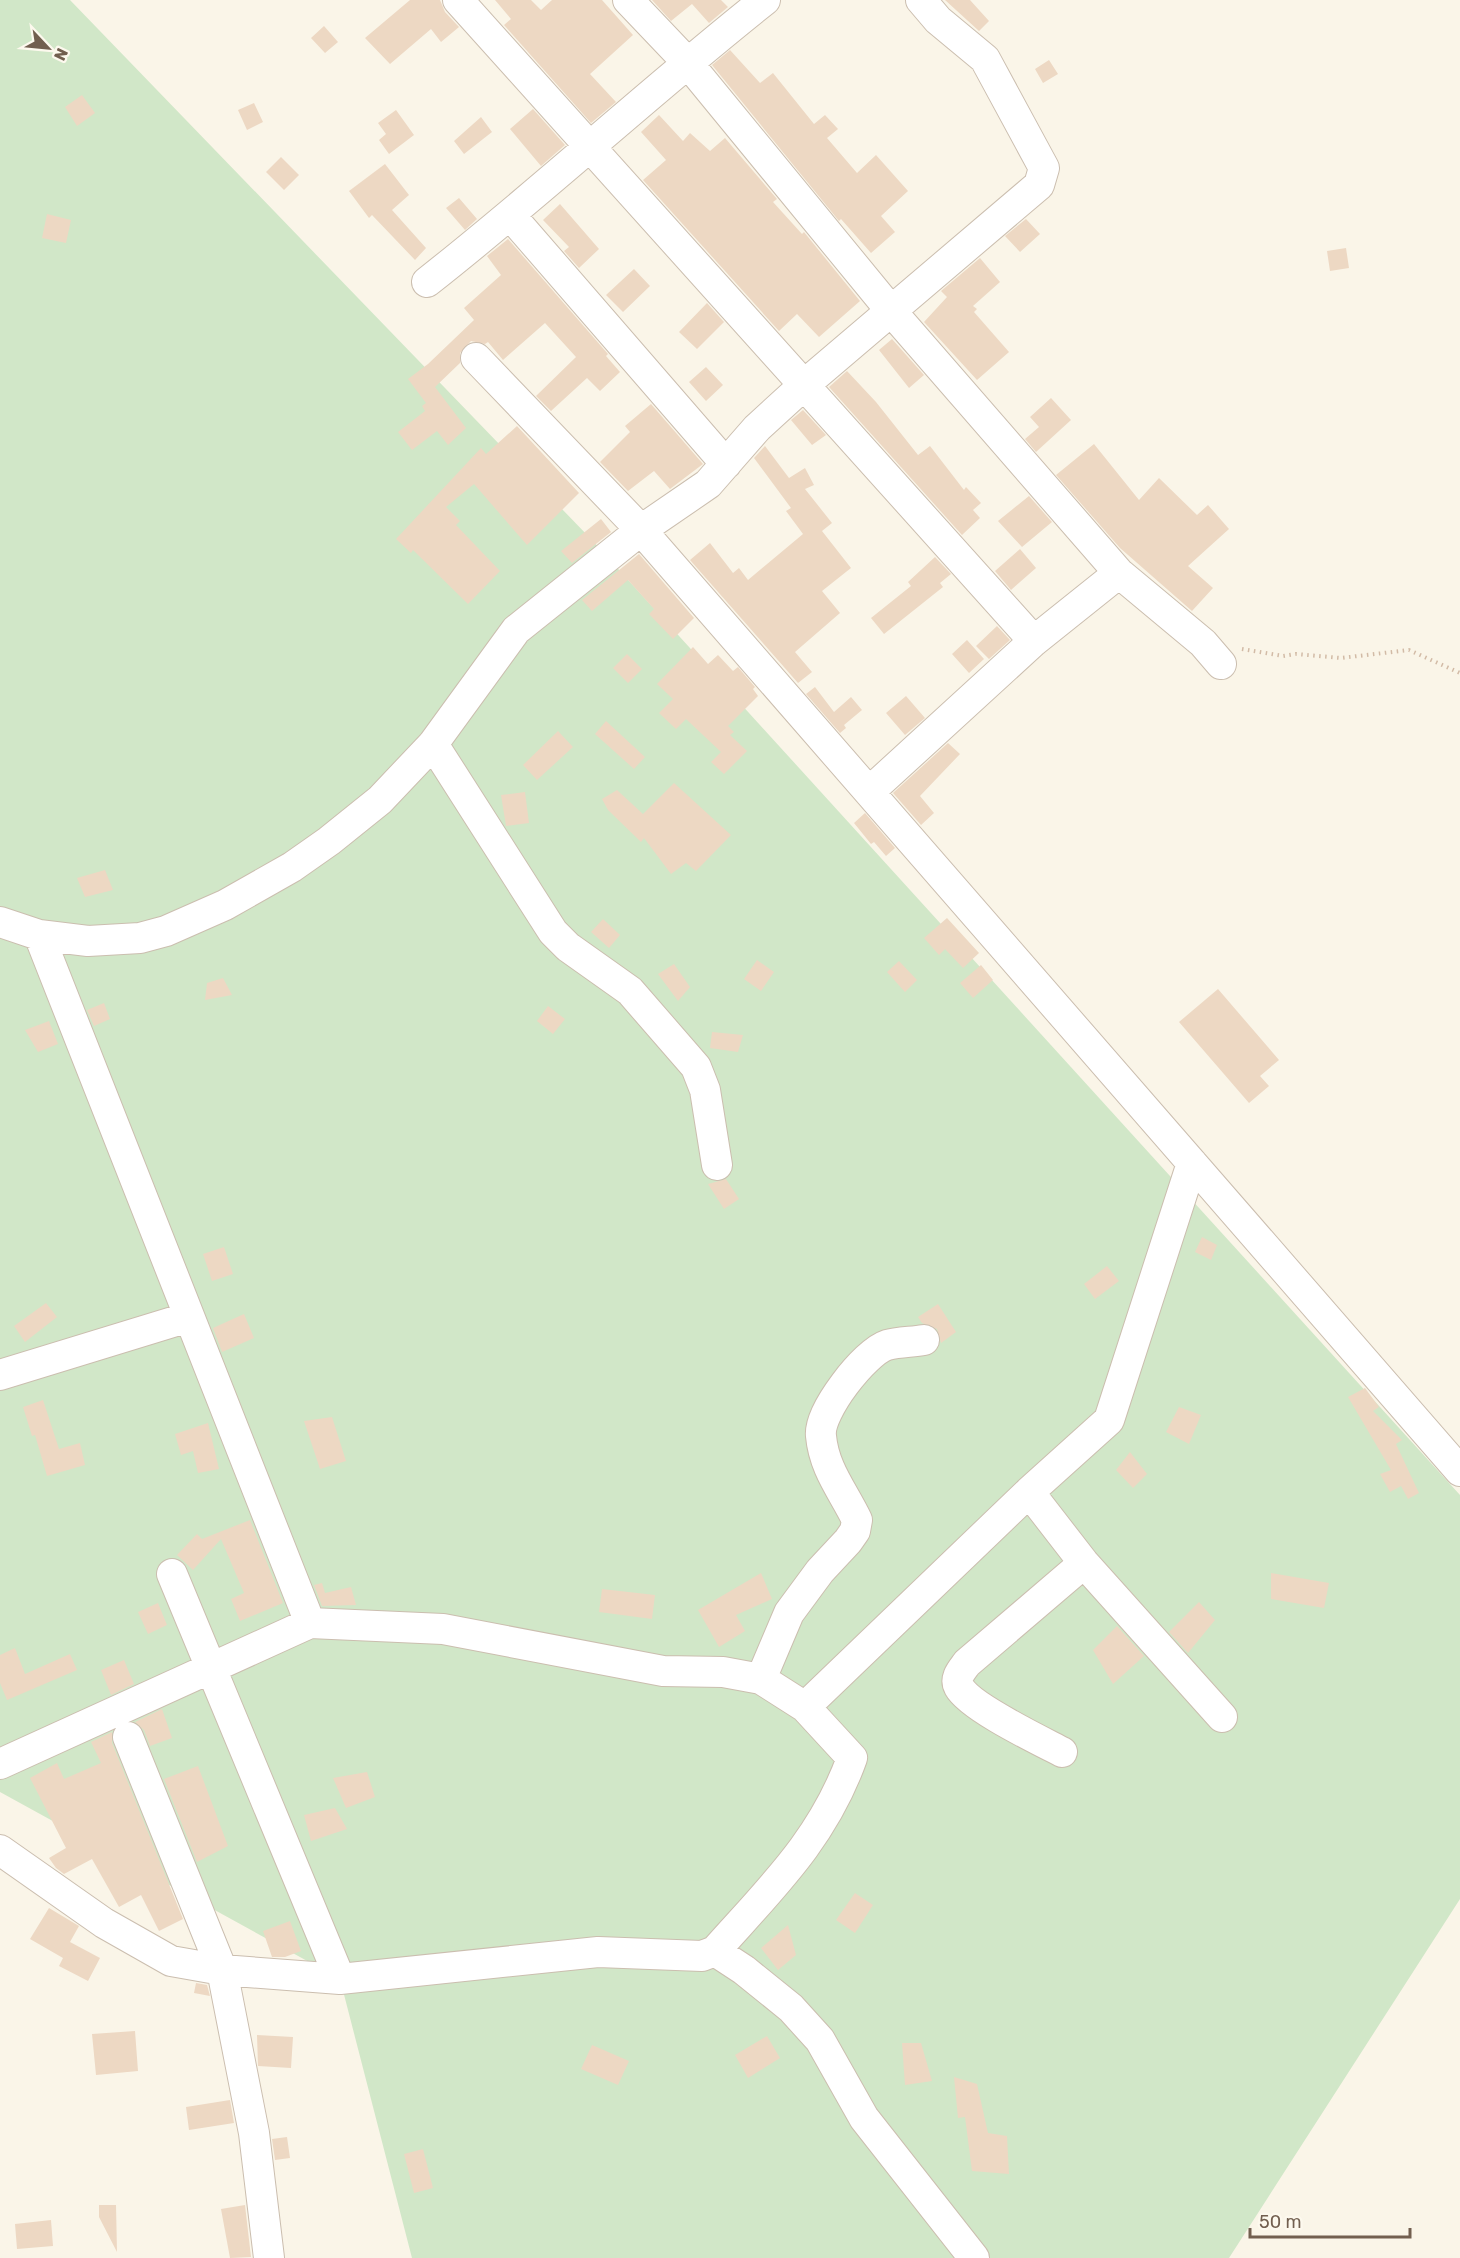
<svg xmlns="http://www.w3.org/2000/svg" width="1460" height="2258" font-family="Rubik,sans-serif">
  <rect width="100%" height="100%" fill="#faf5e8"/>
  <path fill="#d1e7c8" d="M0,0H70L590,538L1460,1495V1899L1229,2258H412L340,1979L0,1792Z"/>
  <path fill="#edd8c3" d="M410,0H440L445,12L459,27L441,42L431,29L390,64L365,38Z
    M495,0H531L541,10L552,0H602L633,35L590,74L616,102L591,123L504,25L511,19Z
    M652,0H721L728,7L709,23L692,4L671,21Z
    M945,0H970L989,21L979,31Z
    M324,26L338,42L325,53L311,38Z
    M730,50L760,83L773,73L814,124L825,115L838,129L827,138L857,173L876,155L908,191L881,216L895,232L871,253L841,219L839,221L712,65Z
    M1049,60L1058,74L1043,83L1035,69Z
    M82,95L95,113L77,126L65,107Z
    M254,103L263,122L247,130L238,110Z
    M533,109L565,145L541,166L510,129Z
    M396,110L414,135L389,154L379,140L386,134L378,123Z
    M659,115L683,141L690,133L710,151L725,138L777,199L773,202L802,234L804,232L860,301L819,337L797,314L779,331L643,180L666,160L641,132Z
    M481,117L492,132L464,154L454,141Z
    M281,157L299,175L284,190L266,172Z
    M385,164L409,195L392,210L426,248L415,260L372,215L369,218L349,191Z
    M459,198L477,219L465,230L446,208Z
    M560,204L599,249L579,268L564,251L569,247L543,220Z
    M47,214L71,220L66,243L42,238Z
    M1026,219L1040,234L1020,252L1005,236Z
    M508,239L608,354L606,356L620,372L600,391L587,378L551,411L536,396L576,357L545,323L503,360L488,342L485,344L471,341L460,353V363L435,387L466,428L448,445L437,431L412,450L398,432L425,411L422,406L426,403L408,379L428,364L474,320L464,308L501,275L487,256Z
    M1346,248L1349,268L1330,271L1327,251Z
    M980,258L1000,282L973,306L977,309L974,312L1009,352L977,380L924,322L947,297L941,291Z
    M634,269L650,286L623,312L606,295Z
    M707,303L724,322L697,349L679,332Z
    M892,339L924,375L909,388L879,350Z
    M706,367L723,385L706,401L689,382Z
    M847,371L876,402L918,455L930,446L964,490L966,487L981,503L973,510L980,518L962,535L829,387Z
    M1051,398L1071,420L1036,452L1025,439L1039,427L1030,417Z
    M651,404L703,464L670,489L654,471L628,491L600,462L630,432L625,426Z
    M803,410L826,435L812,445L791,420Z
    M517,426L579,493L527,545L474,484L446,507L460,521L456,525L500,571L468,604L413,550L411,553L396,539L481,448L486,454Z
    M1094,444L1139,500L1159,478L1197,515L1208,505L1229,529L1188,566L1213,588L1192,611L1120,548L1056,475Z
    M765,446L789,478L805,468L814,485L805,489L832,523L822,531L851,568L822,591L840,613L795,652L812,672L798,683L690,560L710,543L733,573L739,568L748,580L803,534L786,511L791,508L754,458Z
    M1029,496L1052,522L1022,547L998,521Z
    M601,519L611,532L572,563L561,551Z
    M1020,549L1036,568L1011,590L995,571Z
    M639,554L694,618L673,639L649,614L654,609L628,580L592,611L582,600Z
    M935,557L951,574L940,583L943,587L884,634L871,618L911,586L908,582Z
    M997,626L1010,640L989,659L976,646Z
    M967,640L984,659L969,673L952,654Z
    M693,647L708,664L718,655L733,671L738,667L755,687L753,689L758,696L728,726L734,732L730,735L747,751L724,774L711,762L721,752L686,719L676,729L659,713L673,699L657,684Z
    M627,654L642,669L628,683L613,668Z
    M815,687L834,712L851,697L862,710L844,725L846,728L840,733L806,694Z
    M906,696L925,718L905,735L886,713Z
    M606,721L645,757L634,769L595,734Z
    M558,731L573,747L537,780L523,765Z
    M948,743L960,754L920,796L934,813L921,825L893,793Z
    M674,783L731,835L696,871L686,863L671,874L644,838L641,842L608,810L602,799L617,790L643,814Z
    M525,792L529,823L506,826L501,795Z
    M865,813L895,848L886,856L874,842L871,844L854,823Z
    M105,870L113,890L85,897L77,878Z
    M947,918L979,953L963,968L945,949L939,955L924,938Z
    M603,919L620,935L609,948L591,932Z
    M757,960L774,972L761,991L744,979Z
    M899,961L917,980L905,992L887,972Z
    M674,964L690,987L678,1001L658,974Z
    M981,965L993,980L973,998L960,983Z
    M223,978L232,995L205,1000L207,983Z
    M1218,989L1279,1060L1260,1076L1269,1086L1249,1103L1179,1022Z
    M104,1003L110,1019L94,1026L87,1010Z
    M548,1006L565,1019L553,1034L537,1021Z
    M49,1021L58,1044L38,1052L25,1030Z
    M712,1032L743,1035L738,1052L710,1048Z
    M726,1179L739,1199L724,1209L708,1184Z
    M1202,1237L1217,1245L1211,1260L1195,1252Z
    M224,1247L233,1274L212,1281L203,1254Z
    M1107,1266L1119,1281L1095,1299L1084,1284Z
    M46,1303L57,1317L25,1342L14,1326Z
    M938,1304L956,1332L941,1343L937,1329L922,1323L918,1317Z
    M244,1314L254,1338L222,1352L213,1328Z
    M1365,1388L1379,1407L1373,1411L1402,1440L1396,1444L1419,1493L1408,1499L1401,1486L1390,1492L1380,1474L1391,1470L1348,1397Z
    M43,1400L59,1449L80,1443L85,1465L47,1476L35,1435L32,1436L23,1407Z
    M1179,1407L1201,1415L1189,1444L1166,1432Z
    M332,1417L346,1461L320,1469L304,1421Z
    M208,1423L219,1469L198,1473L193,1451L181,1455L175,1434Z
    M1130,1452L1147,1474L1133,1488L1116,1470Z
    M250,1520L283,1603L240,1621L231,1599L244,1593L221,1539L193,1570L177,1555L197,1534L202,1539Z
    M761,1573L772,1599L736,1615L745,1631L719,1647L698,1610Z
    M1271,1573L1329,1583L1324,1608L1271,1599Z
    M322,1583L325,1593L351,1587L356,1605L322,1606L314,1585Z
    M602,1589L655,1595L652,1619L599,1612Z
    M1199,1602L1215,1620L1188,1653L1169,1632Z
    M158,1603L167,1625L148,1634L138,1612Z
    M1117,1626L1144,1656L1113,1684L1093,1650Z
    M15,1648L25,1674L70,1654L77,1670L7,1700L0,1683V1655Z
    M124,1660L134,1684L111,1695L101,1670Z
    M162,1709L172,1738L150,1746L144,1730L135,1722Z
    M112,1732V1743L183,1919L159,1931L141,1895L119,1907L92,1859L64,1874L56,1868L49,1858L66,1848L30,1778L57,1763L64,1779L101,1763L91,1742Z
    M198,1766L228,1846L197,1862L164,1779Z
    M367,1772L375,1797L346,1808L333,1778Z
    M335,1808L347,1829L311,1841L304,1815Z
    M855,1893L873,1905L855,1933L836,1920Z
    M49,1908L79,1926L70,1942L100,1958L88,1981L59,1966L63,1958L30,1939Z
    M290,1921L301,1951L285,1957H272L263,1931Z
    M788,1925L796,1955L778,1970L761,1948Z
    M196,1983L207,1985L210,1996L194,1993Z
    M135,2031L138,2071L96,2075L92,2034Z
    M257,2035L293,2037L291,2068L258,2066Z
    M767,2036L780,2058L748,2078L735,2055Z
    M902,2043H921L932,2081L905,2085Z
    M592,2045L629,2061L618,2085L581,2069Z
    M954,2077L977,2084L988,2133L1007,2136L1009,2174L972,2171L965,2117L958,2118Z
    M230,2100L234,2123L189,2130L186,2107Z
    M287,2137L290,2158L275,2160L272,2139Z
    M423,2149L433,2188L414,2193L404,2154Z
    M99,2205H116L117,2252L99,2217Z
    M245,2205L251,2257L230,2258L221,2209Z
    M51,2220L53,2246L17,2249L15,2224Z"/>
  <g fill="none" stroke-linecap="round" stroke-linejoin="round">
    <defs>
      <path id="minor" d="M458,0L1034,641
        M628,0L687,62L892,312L1119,573L1203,643L1221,664
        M511,216L726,464
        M427,282C543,191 650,91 765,0
        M476,358L641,530L1460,1471
        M433,744L553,932L568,947L630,991L696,1067L705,1090L717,1165
        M869,792L1034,641L1119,573
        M0,922L39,935L88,941L140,938L166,931L225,905L292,867L329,841L380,800L433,744L516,630L641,530L708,484L757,428L804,385L1039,185L1044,168L985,59L938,20L921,0
        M39,935L310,1623
        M0,1375L189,1317
        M1029,1492L1084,1563L1222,1717
        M172,1574L340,1979
        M761,1679L789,1613L820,1571L848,1541L855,1531L857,1520C843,1491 824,1469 821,1436C818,1412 865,1352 887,1345C898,1342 912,1342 924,1340
        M805,1707L1029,1492L1109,1420L1192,1163
        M128,1737L222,1970L254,2133L269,2258
        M1062,1752C1039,1740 970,1707 959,1687C954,1678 962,1670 967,1663L1084,1563
        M0,1764L310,1623L443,1629L663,1671L723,1672L761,1679L805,1707L852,1758C823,1839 771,1888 715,1951L702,1956L598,1952L340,1979L222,1970L171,1961L104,1923L0,1850
        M715,1951L744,1970L791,2008L820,2040L864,2118L974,2258"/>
    </defs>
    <use href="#minor" stroke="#cbbeaf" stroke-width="32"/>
    <path stroke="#d2bba6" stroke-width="4" stroke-dasharray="1.5 4.5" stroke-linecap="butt" d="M1242,649L1283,656L1296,654L1341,658L1409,650L1460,673"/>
    <use href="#minor" stroke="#fff" stroke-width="30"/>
  </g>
  <g transform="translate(48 48) rotate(116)" stroke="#fdf9ee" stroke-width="4.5" paint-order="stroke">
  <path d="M0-4.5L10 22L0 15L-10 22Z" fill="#725f4f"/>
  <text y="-9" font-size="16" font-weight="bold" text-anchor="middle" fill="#725f4f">N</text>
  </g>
  <path d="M1250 2228v9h160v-9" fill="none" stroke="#725f4f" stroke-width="3"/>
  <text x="1259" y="2228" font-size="18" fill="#725f4f" stroke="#fdf9ee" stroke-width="4.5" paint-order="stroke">50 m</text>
</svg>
